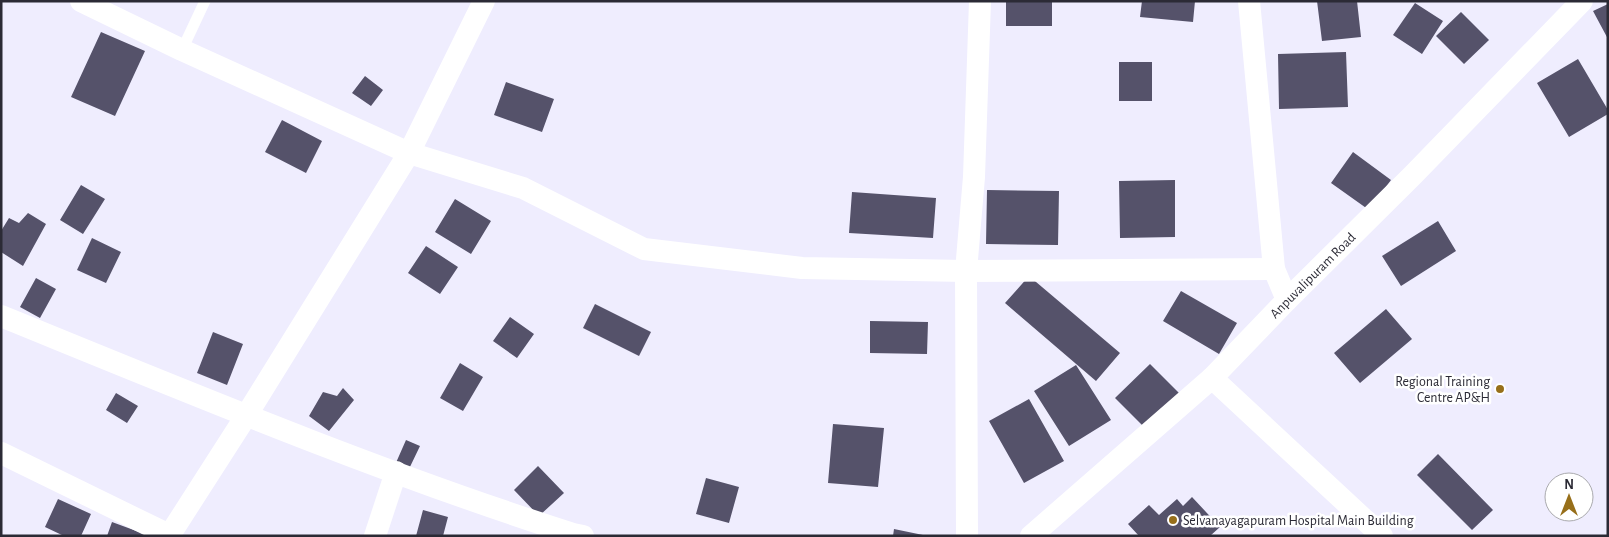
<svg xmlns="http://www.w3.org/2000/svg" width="1609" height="537" font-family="'Alegreya Sans',sans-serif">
  <rect width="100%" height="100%" fill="#efedfe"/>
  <path fill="#55526a" d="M1006,1H1052V26H1006Z
    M1142,1H1195L1193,22L1140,17Z
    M1317,1H1357L1361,37L1322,41Z
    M1415,3L1443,21L1422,54L1393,35Z
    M1608,4V39L1593,11Z
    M1461,12L1489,40L1464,64L1436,36Z
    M101,32L145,51L115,116L71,97Z
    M1346,52L1348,107L1279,109L1278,54Z
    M1578,59L1608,110V114L1569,137L1537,83Z
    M1119,62H1152V101H1119Z
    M365,76L383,90L371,106L352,93Z
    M506,82L554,99L542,132L494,115Z
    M282,120L322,141L306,173L265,152Z
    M1353,152L1391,180L1369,210L1331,183Z
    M1175,180V237L1120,238L1119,181Z
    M81,185L105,199L83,234L60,220Z
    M987,190L1059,191L1058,245L986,244Z
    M852,192L936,198L933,238L849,233Z
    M455,199L491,221L471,254L435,232Z
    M28,213L46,224L23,266L1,252V231L9,218L19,223Z
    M1438,221L1456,251L1401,286L1382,256Z
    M92,238L121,252L106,283L77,270Z
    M426,246L458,267L440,294L408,273Z
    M1029,276L1120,353L1096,381L1005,303Z
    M36,278L56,289L40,318L20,307Z
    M1181,291L1237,323L1219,354L1163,321Z
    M595,304L651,332L639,356L583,328Z
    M1386,309L1412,339L1360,383L1334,353Z
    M510,317L534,334L517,358L493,341Z
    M870,321L928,322L927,354L870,353Z
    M213,332L243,344L227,385L197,373Z
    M460,363L483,377L463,411L440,398Z
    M1150,364L1181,395L1146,429L1115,398Z
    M1076,365L1111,420L1069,446L1034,391Z
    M343,388L354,400L329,431L309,416L323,392L337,396Z
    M116,393L138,406L127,423L106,410Z
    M1029,399L1064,461L1024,483L989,421Z
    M833,424L884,428L878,487L828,483Z
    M406,440L420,446L408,471L395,465Z
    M1438,454L1493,510L1472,530L1417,475Z
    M538,466L564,493L539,516L514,490Z
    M706,478L739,487L729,523L696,514Z
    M1192,497L1220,527L1210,536H1139L1128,524L1149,505L1159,515L1177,499L1183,506Z
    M58,499L91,514L81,536H64L45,527Z
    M423,510L448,517L443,536H416Z
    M112,522L150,536H107Z
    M894,529L923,535V536H893Z"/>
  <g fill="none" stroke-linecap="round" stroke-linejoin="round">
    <path stroke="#fff" stroke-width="11" d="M182,50L205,1"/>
    <g stroke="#fff" stroke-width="22">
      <path d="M81,1L182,50L409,153L523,188L644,249L802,268L966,271L1274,269"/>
      <path d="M1249,1L1274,269L1287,300"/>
      <path d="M1,316C190,393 379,472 573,534L583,536"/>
      <path d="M1212,378L1382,536"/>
      <path d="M1,453L169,535"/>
      <path d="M169,536L246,416L409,153L484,1"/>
      <path d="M375,536L396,472"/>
      <path d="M967,536L966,271L974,177L980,1"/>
      <path id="s1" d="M1031,536L1212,378L1287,300L1413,175L1582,1"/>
    </g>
  </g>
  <g fill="#976f1a" stroke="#fff" stroke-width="2">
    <circle cx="1500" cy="389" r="5"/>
    <circle cx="1173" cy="520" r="5"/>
  </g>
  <g text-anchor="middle" stroke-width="5" stroke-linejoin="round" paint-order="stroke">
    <g font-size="14" fill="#2b2a35" stroke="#fff">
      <text dy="5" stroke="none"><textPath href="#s1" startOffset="384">Anpuvalipuram Road</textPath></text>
    </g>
    <g font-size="14" fill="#2b2a35" stroke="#fff" text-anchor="end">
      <text x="1490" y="386">Regional Training<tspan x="1490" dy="16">Centre AP&amp;H</tspan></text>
      <text x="1183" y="525" text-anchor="start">Selvanayagapuram Hospital Main Building</text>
    </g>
  </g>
  <rect width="1609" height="537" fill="none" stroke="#2b2a35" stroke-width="5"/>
  <g transform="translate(1569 497)"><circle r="24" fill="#ffffff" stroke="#aaaaae"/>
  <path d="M0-4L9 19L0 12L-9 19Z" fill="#976f1a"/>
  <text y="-8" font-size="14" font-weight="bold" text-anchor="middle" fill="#2b2a35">N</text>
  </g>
</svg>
